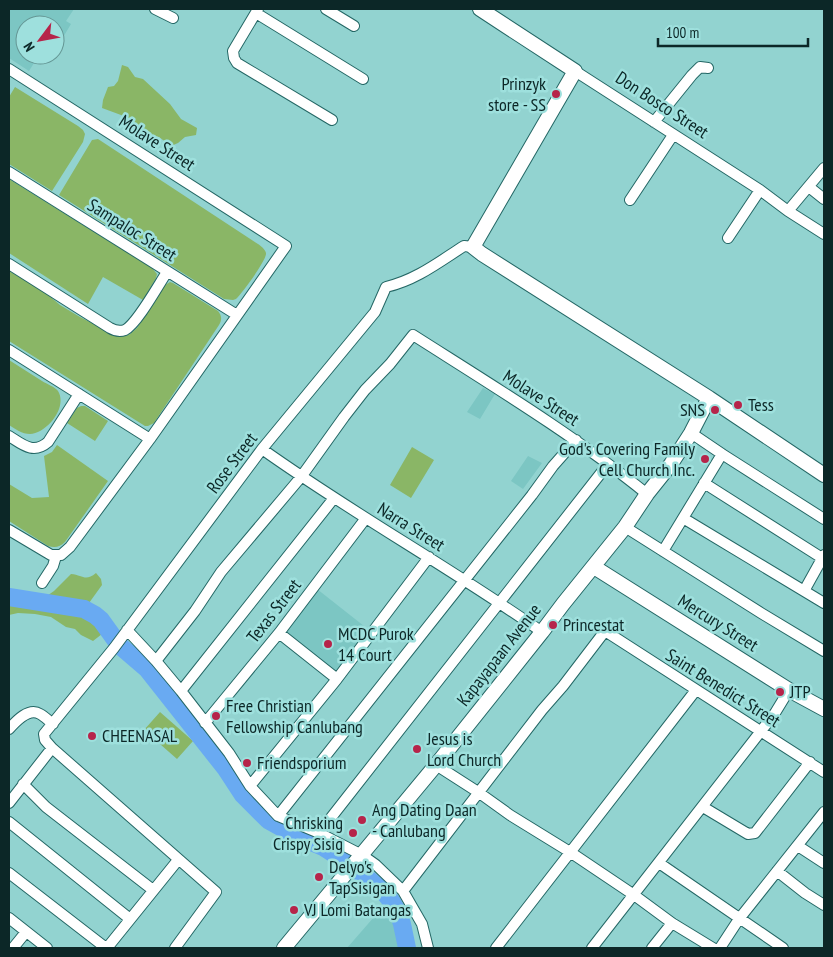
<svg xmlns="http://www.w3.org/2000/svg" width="833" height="957" font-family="'PT Sans Narrow',sans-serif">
  <rect width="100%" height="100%" fill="#92d3d0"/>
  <path fill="#7cc6c3" d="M9,9H74L66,21L71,24L59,44L55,42V25H25V55H39L29,71L9,58Z
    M483,388L495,394L480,419L467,412Z
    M528,456L542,463L523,489L511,481Z
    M317,589L369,630L335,673L283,632Z
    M391,907L396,919L403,948H347L381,909Z"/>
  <path fill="#8ab666" d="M122,65L128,67L135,77L143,79L170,104L181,119L197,128L196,135L185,137L178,143L171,146L159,137H151L142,127L121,115L102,108L103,100L108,87L114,86L118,81Z
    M15,87L78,126L83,130L85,134L83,142L52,191L9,164V97Z
    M98,139L258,244C261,246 265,249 266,253C267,260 242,293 236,299L233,300L224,299L59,195L92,140Z
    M9,179L152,268L157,274L156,278L143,300L103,277L88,304L9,253Z
    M9,271L41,289L60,305L80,317L115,335L125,336L130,334L137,328L165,285L170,282L173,283L218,311C222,316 222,320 219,325L154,423L148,426H145L9,341Z
    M9,360C20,367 31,374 42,381C47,384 55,387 58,391C68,407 47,433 30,434C22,434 15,429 9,425Z
    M81,406H85L108,421L95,441L67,423L77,408Z
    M57,445L108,481L65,542C60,547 55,548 48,546L9,521V484L32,498L49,497L44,456L52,452Z
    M412,447L434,460L411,498L390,485Z
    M96,573L101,579L102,585L89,603L97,614L105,622L102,634L93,641L81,635L75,629L66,627L51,617L35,614L18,613L9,615V590L44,598L54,591L71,574C83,575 85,582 96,573Z
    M160,712L193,741L177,759L144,730Z
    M360,867C379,883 397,897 406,921C409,930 411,939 413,948H403C400,931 396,910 384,896C376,887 365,880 355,873Z"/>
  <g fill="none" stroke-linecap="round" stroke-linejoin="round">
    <path stroke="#69aaf2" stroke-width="18" d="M9,597L84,609L95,615L101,620L119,645L147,669L226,769L243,795L268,820L297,836L323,847L334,854L352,866L383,891L392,902L399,915L402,924L407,948"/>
    <defs>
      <path id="street" d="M155,9L173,18
        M258,9L233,51L234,58L237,63L332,120
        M326,9L354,26
        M256,13L363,79
        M9,69L286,246L150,439L70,547L61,555H51L9,530
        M575,71L760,190L788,211L824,234
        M654,122L692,75L700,67L708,68
        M9,172L237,315
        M809,187L824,199
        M630,200L673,135
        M788,211L824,168
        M728,238L760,190
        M9,264L110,328C115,331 119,332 125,330C137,324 159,284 167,272
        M9,350L150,439
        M691,433L722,454L824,519
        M9,436C22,444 33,455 48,442L79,394
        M262,449C353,514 451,568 542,632
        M704,483L822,558
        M683,518L824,603
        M625,527L761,613L824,651
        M663,551L722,454
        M42,583L53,566L56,556
        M804,591L824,555
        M127,630L156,661L181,691L229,753L250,786L278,816L319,833L362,855L376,865L403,891L422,924L428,948
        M279,633L337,679
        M156,661L195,611L221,572L301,477L344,417L365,390L390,364L413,335C493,386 574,435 647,494
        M181,691L334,498
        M205,723L279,633L366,518
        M9,729C16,721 29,707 40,714C44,716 49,721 53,724
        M436,765L478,792L510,815L570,852L634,895L672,923L713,948
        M23,784L46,807L153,890
        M250,786L337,679L429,557
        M9,803L52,748
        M703,807L748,834L755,833L810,762
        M278,816L532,495L553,466L576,440
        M9,822L130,919
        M319,833L608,464
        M798,846L824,863
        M659,863L783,948
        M777,871L805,893L824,905
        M9,873L106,948
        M403,891L542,710L563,686L605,631L824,772
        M9,918L47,948
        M13,948L26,932
        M107,948L178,860
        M175,948L216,892L52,748L45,740L44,734L114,648L262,449L375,312L386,287C416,280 439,262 464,246L473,247
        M496,948L696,690
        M592,948L761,731L775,713L789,690
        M652,948L672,923
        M720,948L739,919L824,812"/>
      <path id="secondary" d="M480,9L575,71L473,247L482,254L709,398L824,475
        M594,567L789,690L824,709
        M284,948L436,765L542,632L563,604L625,527L647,494L671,464L691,433L709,398"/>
    </defs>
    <use href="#street" stroke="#246765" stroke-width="12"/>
    <use href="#secondary" stroke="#246765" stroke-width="16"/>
    <use href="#street" stroke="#fff" stroke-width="10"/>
    <use href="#secondary" stroke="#fff" stroke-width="14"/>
  </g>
  <g fill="#b6244a" stroke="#9ee0dd" stroke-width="2">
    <circle cx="556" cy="94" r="5"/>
    <circle cx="738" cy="405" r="5"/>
    <circle cx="715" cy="410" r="5"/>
    <circle cx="705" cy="459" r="5"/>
    <circle cx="553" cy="625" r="5"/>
    <circle cx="328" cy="644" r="5"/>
    <circle cx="780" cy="692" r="5"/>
    <circle cx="216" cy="716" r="5"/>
    <circle cx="92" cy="736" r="5"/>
    <circle cx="417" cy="749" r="5"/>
    <circle cx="247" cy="763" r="5"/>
    <circle cx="362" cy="820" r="5"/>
    <circle cx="353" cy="833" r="5"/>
    <circle cx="319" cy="877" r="5"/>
    <circle cx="294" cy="910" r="5"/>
  </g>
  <g text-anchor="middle" stroke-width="5" stroke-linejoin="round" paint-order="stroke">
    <g font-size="18" fill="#0c2727" stroke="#9ee0dd" text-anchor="start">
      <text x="546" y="90" text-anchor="end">Prinzyk<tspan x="546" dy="21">store - SS</tspan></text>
      <text x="748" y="411">Tess</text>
      <text x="705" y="416" text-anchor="end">SNS</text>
      <text x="695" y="455" text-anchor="end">God's Covering Family<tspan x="695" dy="21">Cell Church Inc.</tspan></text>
      <text x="563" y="631">Princestat</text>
      <text x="338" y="640">MCDC Purok<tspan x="338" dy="21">14 Court</tspan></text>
      <text x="790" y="698">JTP</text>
      <text x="226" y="712">Free Christian<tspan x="226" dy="21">Fellowship Canlubang</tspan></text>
      <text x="102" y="742">CHEENASAL</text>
      <text x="427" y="745">Jesus is<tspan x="427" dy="21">Lord Church</tspan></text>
      <text x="257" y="769">Friendsporium</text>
      <text x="372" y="816">Ang Dating Daan<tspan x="372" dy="21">- Canlubang</tspan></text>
      <text x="343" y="829" text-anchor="end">Chrisking<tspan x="343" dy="21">Crispy Sisig</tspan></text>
      <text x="329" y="873">Delyo's<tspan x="329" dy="21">TapSisigan</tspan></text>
      <text x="304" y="916">VJ Lomi Batangas</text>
    </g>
    <g font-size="18" fill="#0c2727" stroke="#9ee0dd">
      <text transform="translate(662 105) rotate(33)" y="6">Don Bosco Street</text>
      <text transform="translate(157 143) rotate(33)" y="6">Molave Street</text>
      <text transform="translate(132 230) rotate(32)" y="6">Sampaloc Street</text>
      <text transform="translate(541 398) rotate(33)" y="6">Molave Street</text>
      <text transform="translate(232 463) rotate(-53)" y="6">Rose Street</text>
      <text transform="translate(411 527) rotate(32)" y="6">Narra Street</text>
      <text transform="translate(274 611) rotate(-52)" y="6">Texas Street</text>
      <text transform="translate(718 623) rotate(32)" y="6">Mercury Street</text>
      <text transform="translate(499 655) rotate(-52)" y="6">Kapayapaan Avenue</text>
      <text transform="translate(723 688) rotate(32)" y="6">Saint Benedict Street</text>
    </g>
  </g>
  <rect width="833" height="957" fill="none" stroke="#0c2727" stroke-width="20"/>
  <g transform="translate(40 40) rotate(238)"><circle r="24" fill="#9ee0dd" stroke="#649694"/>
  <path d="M0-4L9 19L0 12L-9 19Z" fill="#b6244a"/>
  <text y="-8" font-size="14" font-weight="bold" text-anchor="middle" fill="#0c2727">N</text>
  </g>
  <path d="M658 38v8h150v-8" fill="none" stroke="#0c2727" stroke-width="2.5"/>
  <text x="666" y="38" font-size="15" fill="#0c2727" stroke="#9ee0dd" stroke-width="4" paint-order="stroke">100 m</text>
</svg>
